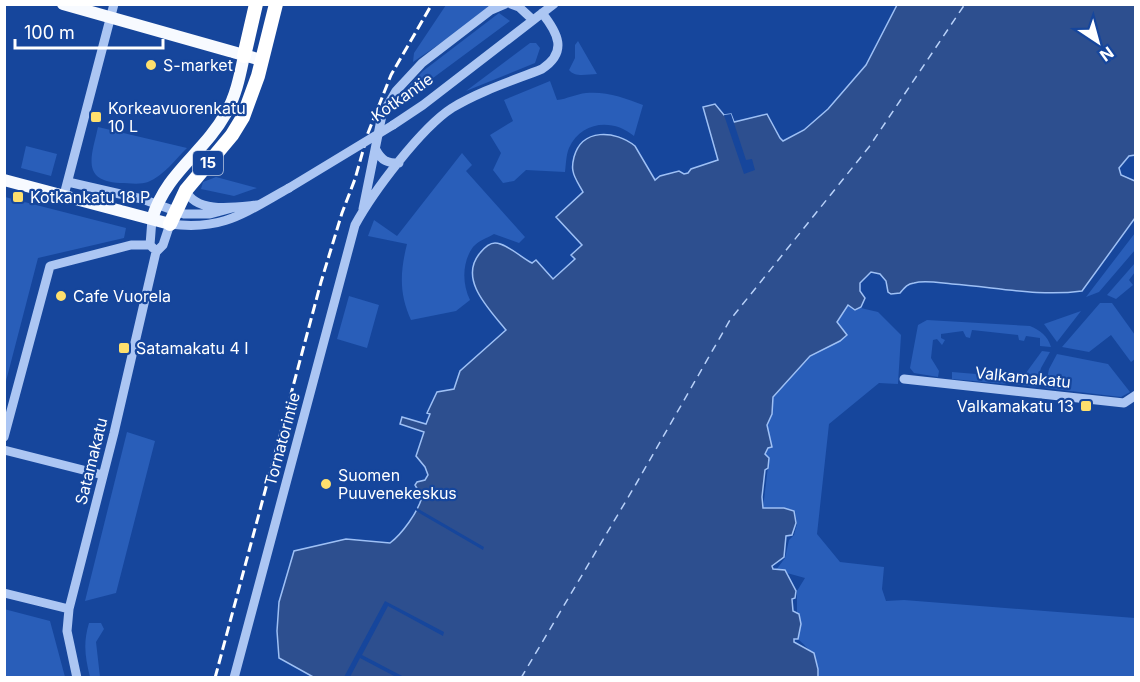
<svg xmlns="http://www.w3.org/2000/svg" width="1140" height="682" font-family="Inter,sans-serif">
  <rect width="100%" height="100%" fill="#16469c"/>
  <path fill="#295eb9" d="M446,5H497L413,62L414,53Z
    M499,13L510,21L406,98L403,92L423,71Z
    M578,41L597,74C588,74 575,78 569,70L575,58V45Z
    M530,43H536L540,48L535,63L466,91Z
    M550,81L557,100C567,99 576,94 586,93C606,91 625,98 643,105L634,136C613,118 581,121 569,148C566,155 566,165 565,172L526,170L514,181L503,183L493,170L501,153L490,135L513,121L504,100Z
    M98,127L187,148C176,159 163,176 148,182C140,185 128,183 120,183C80,181 92,155 98,127Z
    M26,146L57,154L51,176L21,168Z
    M462,153L472,165L466,171L525,237L519,243L494,234C487,238 478,241 473,247C462,262 462,284 470,300L456,311L411,320C399,294 400,272 407,244L368,236L374,220L397,236Z
    M216,177L257,188L234,196L201,189L203,182Z
    M5,197L126,228L124,238L38,258L5,385Z
    M1135,233V250L1099,292L1086,297Z
    M1135,263V272L1129,280L1133,285L1116,299L1107,295Z
    M349,296L379,305L367,348L337,339Z
    M1100,303H1112L1135,335V359L1131,362L1111,335L1089,352L1062,347Z
    M848,305L878,312L901,335L898,384L879,383L829,424L817,534L840,562L884,567L882,589L886,601L904,600L1135,618V677H819C819,659 810,650 797,638V591L805,578L776,570L785,558L789,540L794,535L797,524L795,511L784,508H763L769,458L765,455L768,448L771,446L767,425L772,414L771,401L773,397L810,355L840,341V328L837,322Z
    M1081,311L1057,342L1044,324Z
    M927,320L1030,326C1041,331 1047,335 1051,347L1040,346V338L1026,336L1024,341L1019,340L1018,335L972,330L970,338L966,337L963,331L941,334V338L945,340L942,345L937,339L933,340L931,358L939,371L938,377L914,373L910,368L918,325Z
    M1042,351L1050,352L1041,368L1036,387L1013,384V377H1023Z
    M1057,354L1108,364L1130,392L1121,397L1045,388L1049,369Z
    M952,372L1000,376L1006,384L952,379Z
    M127,432L155,441L116,593L85,601Z
    M4,609L50,621L65,677H5Z
    M89,623H101L104,629L96,642L100,677H90C85,657 83,643 89,623Z"/>
  <path fill="#2d4f8f" stroke="#9ec0f5" stroke-width="1.5" d="M897,5H1135V155L1129,156L1119,168L1121,175L1135,181V218L1082,291C1039,297 995,287 952,284C940,283 925,280 914,283C907,284 905,287 900,293L891,294L888,292L886,281L880,274L871,272L860,283V291L865,298L861,307L855,310L848,305L837,322L847,335L840,341L810,356L773,397L772,414L767,425L772,447L768,448L765,454L769,458L768,468L765,470L762,497L763,508H784L794,511L796,523L792,535L786,536L784,557L772,566L773,569L785,570L796,591L795,598L792,599L793,611L799,614L801,624L798,639H794V642L814,653L818,669V677L315,678L279,658L277,631L279,602L294,551L346,539L390,543C402,534 418,512 422,497L415,485L417,482L425,480L428,475L425,467L416,456L424,432L400,424L402,417L426,424L430,414L427,413L437,392L454,389L460,371L506,330C489,309 458,279 480,253C484,248 489,243 495,243C506,243 522,258 532,263L536,260L553,279L575,259L571,255L582,245L556,217L583,192C580,186 574,178 573,171C572,167 573,161 574,157C582,128 615,130 635,146L655,180L660,176L679,171L684,174L688,173L691,169L718,160L703,107L715,104L724,115L731,114L734,122L767,114L780,138L783,141L804,130L828,109L866,65Z"/>
  <path fill="#16469c" d="M731,114L746,160L752,159L755,170L744,174L724,115Z
    M415,507L484,547L483,550L421,514L414,509Z
    M385,601L444,632L443,636L388,606L362,655L404,677H396L360,658L350,677H344Z"/>
  <g fill="none" stroke-linecap="round" stroke-linejoin="round">
    <path stroke="#b8d1f9" stroke-width="1.5" stroke-dasharray="8 6" stroke-linecap="butt" d="M521,678L636,484L730,320L869,147L965,4"/>
    <path stroke="#acc6f3" stroke-width="9" d="M511,4L519,7L533,20
      M393,125L423,105L554,4
      M376,150C382,161 387,163 399,163
      M68,182L142,199L184,214H210L236,207
      M186,190C195,214 236,207 257,205
      M64,195L114,4
      M363,209L382,115L396,91L422,63L491,10L505,4
      M152,219L150,245L153,248
      M904,379L1124,403L1136,395
      M4,437L50,266L131,245H150
      M4,450L103,475
      M4,593L69,609
      M77,678L67,631L69,609L114,433L156,252L163,245L170,224C223,231 244,213 289,188
      M234,678L355,225C373,192 421,128 452,108C480,91 512,81 542,69C568,52 558,33 542,13"/>
    <path stroke="#f7faff" stroke-width="12" d="M63,4L261,60
      M4,180L170,224
      M152,219C166,172 204,153 226,113C236,96 240,75 244,56"/>
    <path stroke="#fff" stroke-width="14" d="M244,56L256,4
      M170,224L186,190L232,135L243,117L258,76L276,4"/>
    <path stroke="#fff" stroke-width="3" stroke-dasharray="10 4.5" stroke-linecap="butt" d="M215,678L321,282L342,213L355,179L368,133L391,75L432,4"/>
    <path stroke="#acc6f3" stroke-width="9" d="M289,188L393,125"/>
  </g>
  <g fill="#ffe06d" stroke="#16469c" stroke-width="2">
    <circle cx="151" cy="65" r="6"/>
    <rect x="90" y="111" width="12" height="12" rx="3"/>
    <rect x="12" y="191" width="12" height="12" rx="3"/>
    <circle cx="61" cy="296" r="6"/>
    <rect x="118" y="342" width="12" height="12" rx="3"/>
    <rect x="1080" y="400" width="12" height="12" rx="3"/>
    <circle cx="326" cy="484" r="6"/>
  </g>
  <g text-anchor="middle" stroke-width="4.5" stroke-linejoin="round" paint-order="stroke">
    <rect fill="#16469c" stroke="#b9c8e1" stroke-width="1.5" x="193" y="151" width="30" height="24" rx="4.5"/>
    <g font-size="15" font-weight="bold" fill="#fff">
      <text x="208" y="168">15</text>
    </g>
    <g font-size="16" fill="#fff" stroke="#16469c" text-anchor="start">
      <text x="163" y="71">S-market</text>
      <text x="108" y="114">Korkeavuorenkatu<tspan x="108" dy="18">10 L</tspan></text>
      <text x="30" y="203">Kotkankatu 18 P</text>
      <text x="73" y="302">Cafe Vuorela</text>
      <text x="136" y="354">Satamakatu 4 I</text>
      <text x="1074" y="412" text-anchor="end">Valkamakatu 13</text>
      <text x="338" y="481">Suomen<tspan x="338" dy="18">Puuvenekeskus</tspan></text>
    </g>
    <g font-size="16" fill="#fff" stroke="#16469c">
      <text transform="translate(402 97) rotate(-35)" y="6">Kotkantie</text>
      <text transform="translate(1023 377) rotate(6)" y="6">Valkamakatu</text>
      <text transform="translate(282 439) rotate(-75)" y="6">Tornatorintie</text>
      <text transform="translate(91 461) rotate(-76)" y="6">Satamakatu</text>
    </g>
  </g>
  <rect width="1140" height="682" fill="none" stroke="#ffffff" stroke-width="12"/>
  <g transform="translate(1098 42) rotate(144)" stroke="#16469c" stroke-width="4.5" paint-order="stroke">
  <path d="M0-4.5L10 22L0 15L-10 22Z" fill="#ffffff"/>
  <text y="-9" font-size="16" font-weight="bold" text-anchor="middle" fill="#ffffff">N</text>
  </g>
  <path d="M15 39v9h148v-9" fill="none" stroke="#ffffff" stroke-width="3"/>
  <text x="24" y="39" font-size="18" fill="#ffffff" stroke="#16469c" stroke-width="4.5" paint-order="stroke">100 m</text>
</svg>
